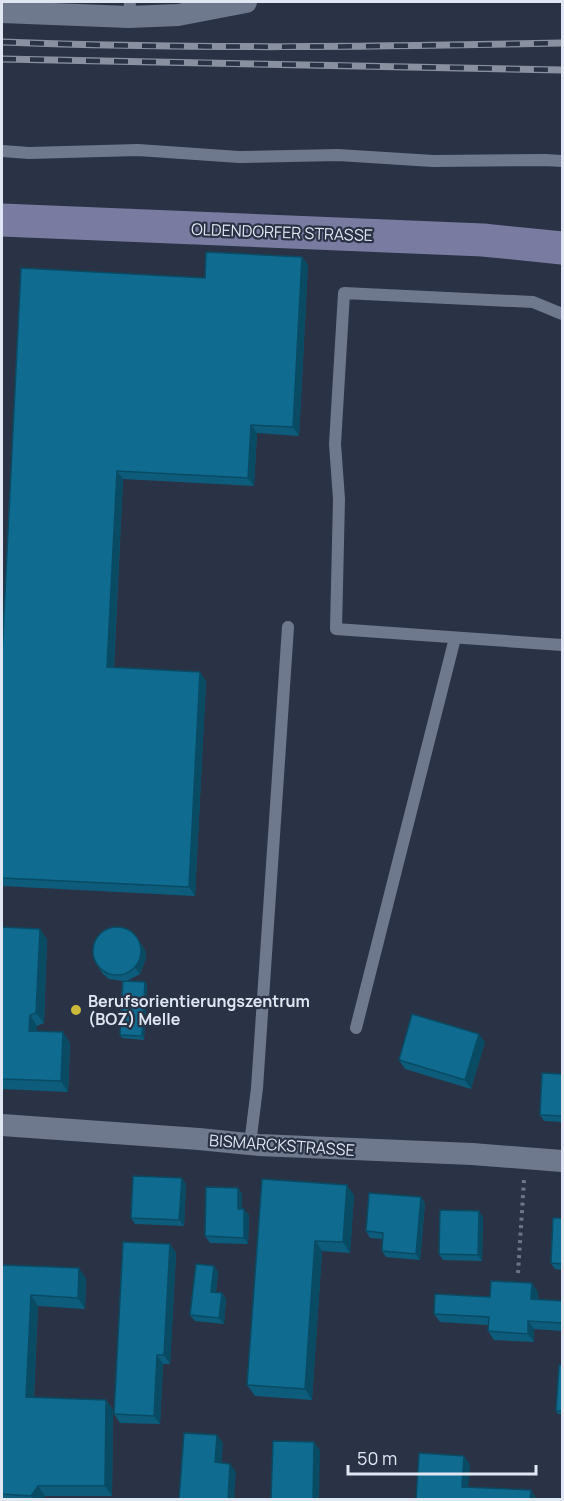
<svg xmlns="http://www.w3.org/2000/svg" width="564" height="1501" font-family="Manrope,sans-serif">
  <rect width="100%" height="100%" fill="#2a3345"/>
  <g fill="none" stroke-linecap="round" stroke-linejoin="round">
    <path stroke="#6e7686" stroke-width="4" stroke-dasharray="3 4.5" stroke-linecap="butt" d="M518,1273L524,1180"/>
    <path stroke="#6e798e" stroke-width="12" d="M129,17L130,2
      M2,151L29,153L138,150L239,157L338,155L433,161L545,160L562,161
      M562,314L533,302L344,293L335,444L339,499L336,629L562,645
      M356,1028L455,638
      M250,1144L257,1088L288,627"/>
    <path stroke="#6e798e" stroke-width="22" d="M2,12L129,17L178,15L246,2
      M2,1125L199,1139L259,1145L472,1154L562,1161"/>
    <path stroke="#7a7ba1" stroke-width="33" d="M2,220L483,240L562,248"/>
    <defs>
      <path id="rail" d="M2,42C189,49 375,47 562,43
        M2,59L562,70"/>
    </defs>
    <use href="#rail" stroke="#89909f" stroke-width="7"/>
    <use href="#rail" stroke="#2a3345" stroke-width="4.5" stroke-dasharray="14" stroke-linecap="butt"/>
  </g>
  <path fill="#0d5c7b" d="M302,257L308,265L299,436L257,433L254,486L123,479L114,668L206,681L195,896L2,886V654L205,278Z
    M2,927L47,939L44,1023L37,1026V1032L70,1043L68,1092L2,1089Z
    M131,930L145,950L146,958L140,974L127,981L145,982L147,985L144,1040L122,1038L120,1035L122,981L109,979L103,974L99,968Z
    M485,1042L471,1089L405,1069L399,1060Z
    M562,1074V1122L544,1121L540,1115Z
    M262,1179L354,1195L350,1253L322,1251L312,1400L255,1396L247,1385Z
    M186,1184L184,1226L135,1224L131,1218Z
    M238,1188L242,1194V1209L249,1215L248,1244L210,1243L205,1236Z
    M421,1197L425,1203L420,1260L386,1257L382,1251L383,1239L370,1238L366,1231Z
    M483,1217L482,1261L443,1260L439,1254Z
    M562,1218V1270L555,1269L551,1263Z
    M170,1244L176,1253L170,1364H163L160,1424L120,1423L114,1414Z
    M2,1265L86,1278L85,1309L38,1306L34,1398L106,1400L113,1410L112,1496H45L43,1500H2Z
    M214,1266L218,1272L216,1292L222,1293L226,1299L224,1324L195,1321L190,1315Z
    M538,1292V1300L562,1301V1331L534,1329V1342L494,1340L488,1331V1325L440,1322L434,1314L490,1297Z
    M562,1365V1414H558L556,1411Z"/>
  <path fill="#0a4b64" d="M302,257L308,265L299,436L293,427Z
    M251,425L257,433L254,486L248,478Z
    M117,471L123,479L113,676L107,667Z
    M200,672L206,681L195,896L189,887Z
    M40,929L47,939L44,1023L36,1013Z
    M141,944L145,950L146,958L140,974L135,968Z
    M145,982L147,985L144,1040L142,1036Z
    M30,1015L37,1026V1042L29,1031Z
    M63,1032L70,1043L68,1092L61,1081Z
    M479,1034L485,1042L471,1089L465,1080Z
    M182,1178L186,1184L184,1226L179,1220Z
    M347,1185L354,1195L350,1253L343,1242Z
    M238,1188L242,1194V1215L238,1209Z
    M421,1197L425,1203L420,1260L416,1254Z
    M244,1209L249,1215L248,1244L244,1238Z
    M479,1211L483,1217L482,1261L478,1255Z
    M315,1241L322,1251L312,1400L305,1389Z
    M170,1244L176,1253L170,1364L164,1355Z
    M214,1266L218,1272L215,1298L211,1292Z
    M79,1268L86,1278L85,1309L78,1298Z
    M532,1283L538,1292L537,1308L531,1299Z
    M222,1293L226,1299L224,1324L219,1318Z
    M31,1295L38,1306L33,1408L26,1397Z
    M528,1321L534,1329V1342L528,1334Z
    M157,1355L163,1364L160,1424L154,1416Z
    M106,1400L113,1410L112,1496L105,1486Z
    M217,1435L223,1443L221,1471L215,1462Z
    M314,1442L320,1450L319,1500H313Z
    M464,1456L470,1464L468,1495L462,1487Z
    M230,1464L236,1472L234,1500H228Z
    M38,1486L45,1496L43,1500H34L31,1496Z
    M531,1490L537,1499V1500H530Z"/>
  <path fill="#0f6b8f" stroke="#0a4b64" stroke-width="1.5" d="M206,252L302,257L293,427L251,425L248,478L117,471L107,667L200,672L189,887L2,878V654L21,268L205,278Z
    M93 951a24 24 0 1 1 48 0a24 24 0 1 1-48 0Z
    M2,927L40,929L36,1013L30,1015L29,1031L63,1032L61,1081L2,1079Z
    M123,981L145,982L142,1036L120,1035Z
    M412,1014L479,1034L465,1080L399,1060Z
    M542,1073L562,1074V1116L540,1115Z
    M133,1176L182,1178L179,1220L131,1218Z
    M262,1179L347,1185L343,1242L315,1241L305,1389L247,1385Z
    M206,1187L238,1188V1209H244V1238L205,1236Z
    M369,1193L421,1197L416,1254L382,1251L383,1233L366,1231Z
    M440,1210L479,1211L478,1255L439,1254Z
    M553,1218H562V1264L551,1263Z
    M123,1242L170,1244L164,1355H157L154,1416L114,1414Z
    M196,1264L214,1266L211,1292L222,1293L219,1318L190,1315Z
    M2,1265L79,1268L78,1298L31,1295L26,1397L106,1400L105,1486H38L31,1496L2,1494Z
    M491,1281L532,1283L531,1299L562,1301V1323L528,1321V1334L488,1331L489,1317L434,1314L435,1294L490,1297Z
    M559,1365H562V1411H556Z
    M184,1433L217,1435L215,1462L230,1464L228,1500H179Z
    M273,1441L314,1442L313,1500H271Z
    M419,1453L464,1456L462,1487L531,1490L530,1500H416Z"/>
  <circle fill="#ccb939" stroke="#2a3345" stroke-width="2" cx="76" cy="1010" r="6"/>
  <g text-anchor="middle" stroke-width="4.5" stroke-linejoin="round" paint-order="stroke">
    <g font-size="16" fill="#e0e6f2" stroke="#2a3345">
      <text transform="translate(282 232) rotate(2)" y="6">OLDENDORFER STRASSE</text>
      <text transform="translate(282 1145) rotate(4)" y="6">BISMARCKSTRASSE</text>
    </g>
    <g font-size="16" font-weight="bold" fill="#e0e6f2" stroke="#2a3345" text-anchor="start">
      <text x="88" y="1007">Berufsorientierungszentrum<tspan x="88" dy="18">(BOZ) Melle</tspan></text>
    </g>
  </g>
  <rect width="564" height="1501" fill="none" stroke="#e0e6f2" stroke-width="6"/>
  <path d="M348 1465v9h188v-9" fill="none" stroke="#e0e6f2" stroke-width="3"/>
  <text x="357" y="1465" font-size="18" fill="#e0e6f2" stroke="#2a3345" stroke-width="4.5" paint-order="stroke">50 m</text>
</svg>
